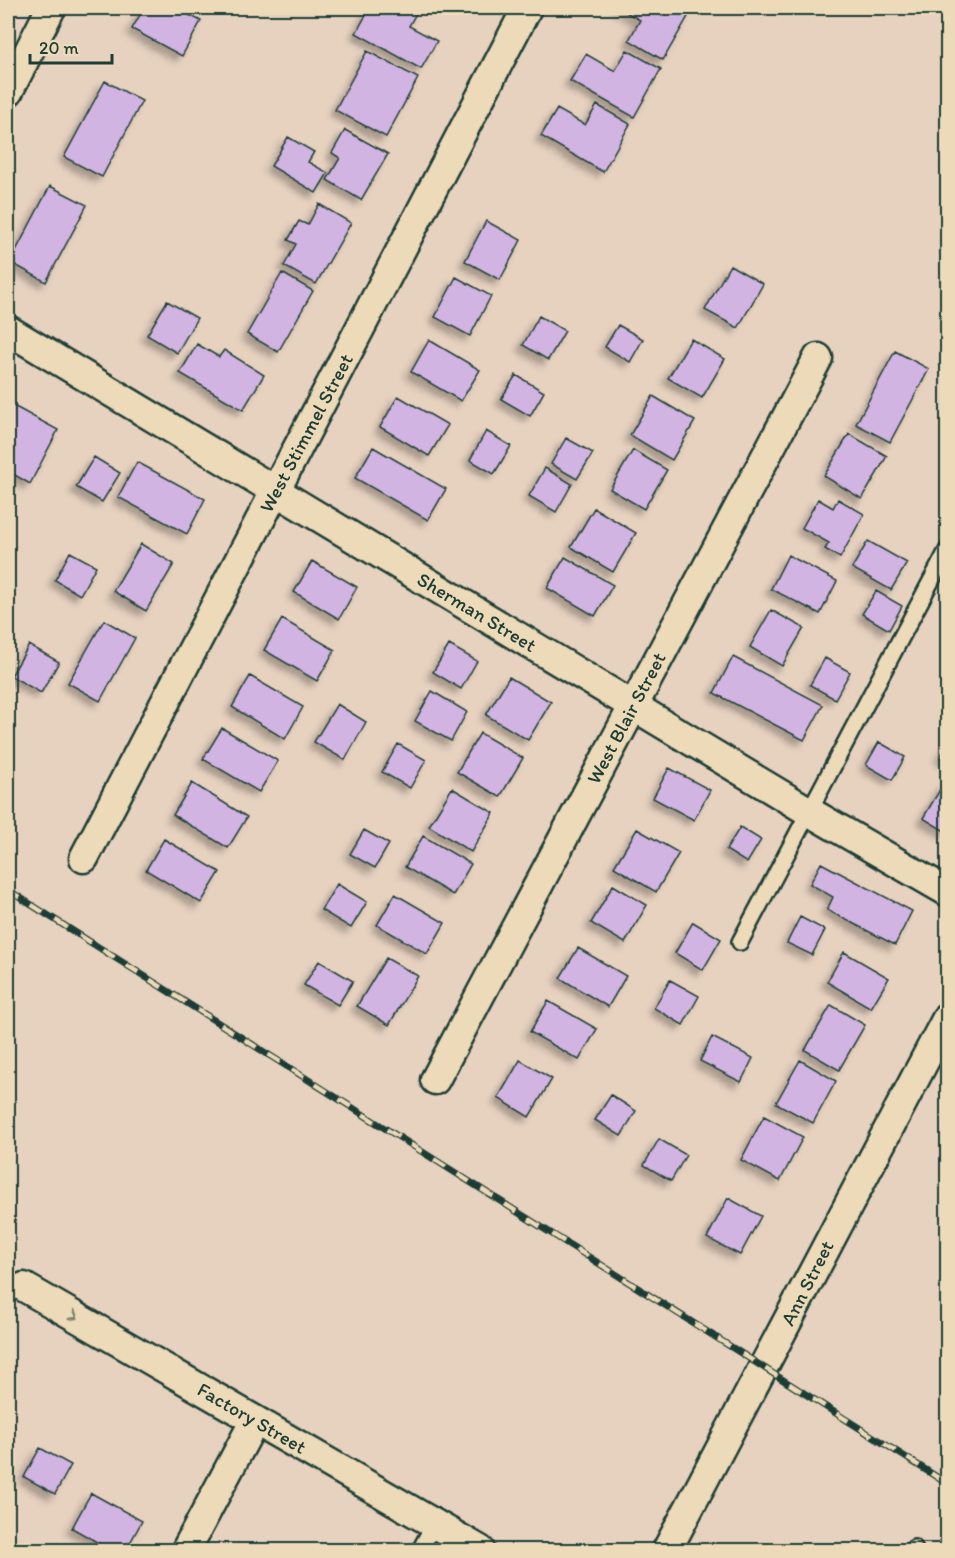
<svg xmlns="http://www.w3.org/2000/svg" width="955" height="1558" font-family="Itim,sans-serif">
  <defs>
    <filter id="shadow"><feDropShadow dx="-5.5" dy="5.5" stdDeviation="3" flood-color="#0004"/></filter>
  </defs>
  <rect width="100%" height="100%" fill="#e7d2c0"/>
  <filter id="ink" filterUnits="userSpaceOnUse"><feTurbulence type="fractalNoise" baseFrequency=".0167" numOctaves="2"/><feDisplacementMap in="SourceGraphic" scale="12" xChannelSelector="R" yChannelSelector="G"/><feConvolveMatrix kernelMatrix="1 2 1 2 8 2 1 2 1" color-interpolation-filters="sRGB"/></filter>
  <g filter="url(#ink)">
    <path fill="#d1b4e2" stroke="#1f3d34" stroke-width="1.5" filter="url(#shadow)" d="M144,8H191L187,14L201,21L182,56L132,29Z
      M370,8H419L409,26L437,41L421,69L356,33Z
      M619,8H681L690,13L663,60L629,40L640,20Z
      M627,50L661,69L634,117L570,81L586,54L615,71Z
      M367,51L418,78L386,137L335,110Z
      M105,81L142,101L102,177L64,157Z
      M597,105L630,124L603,172L541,136L557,109L585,125Z
      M345,130L388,154L361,200L327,180L340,158L332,153Z
      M288,137L314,152L308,162L328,173L316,193L271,166Z
      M50,186L87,205L46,282L10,262Z
      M319,204L351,223L316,284L284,266L296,244L288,240L299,221L308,225Z
      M486,221L521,240L500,280L465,261Z
      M730,265L763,284L738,328L705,310Z
      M282,273L313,291L278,352L247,334Z
      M456,277L491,296L470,336L435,317Z
      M167,301L197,318L177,353L147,335Z
      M539,316L565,331L548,360L523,345Z
      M618,325L643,339L630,362L605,347Z
      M691,339L725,359L702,398L668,378Z
      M429,340L480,370L461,401L411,372Z
      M197,344L219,357L224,350L264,375L243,410L180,373Z
      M895,351L929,369L890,442L856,424Z
      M516,375L544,392L530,416L501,399Z
      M398,396L448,425L429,456L380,427Z
      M653,396L695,421L672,460L630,435Z
      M8,403L58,430L30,484L8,471Z
      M486,431L511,446L494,474L470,460Z
      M849,434L887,456L862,499L824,476Z
      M566,438L593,453L577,479L551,464Z
      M373,447L446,489L428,520L355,478Z
      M633,450L667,470L644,509L610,489Z
      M94,457L120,473L102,502L76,487Z
      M137,462L205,499L187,534L118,497Z
      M545,468L572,484L556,512L529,496Z
      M818,499L833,508L838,499L864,514L840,558L825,549L829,543L802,528Z
      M594,508L636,533L613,572L571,547Z
      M868,541L907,563L891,590L852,568Z
      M141,544L174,564L146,611L113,591Z
      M70,552L96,566L80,595L55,580Z
      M788,555L837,581L820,614L771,589Z
      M565,557L613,585L595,616L547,588Z
      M312,561L357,587L339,619L294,592Z
      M876,591L902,606L889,630L862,614Z
      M771,610L804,628L782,666L750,647Z
      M282,619L335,650L317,681L264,650Z
      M104,620L135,638L100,701L68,683Z
      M29,645L59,662L41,693L11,676Z
      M449,645L477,661L461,689L433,672Z
      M733,657L823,705L804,740L714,693Z
      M825,658L850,672L835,699L810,685Z
      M250,676L303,707L285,739L232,707Z
      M509,677L551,702L528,740L486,715Z
      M432,691L467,712L451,741L415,721Z
      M337,704L366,722L345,760L314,742Z
      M222,728L278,761L259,792L203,759Z
      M480,733L523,758L500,797L457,772Z
      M879,742L905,757L892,780L866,765Z
      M398,744L426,760L410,788L382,772Z
      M948,745V761L940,757Z
      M669,768L710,790L694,820L653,798Z
      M192,783L247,817L228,848L173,815Z
      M944,783L948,786V833L923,818Z
      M452,788L494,813L471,852L429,826Z
      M740,827L761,840L747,863L726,850Z
      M637,829L679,853L656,892L614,867Z
      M364,830L389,844L375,868L350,854Z
      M423,836L471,864L453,895L405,867Z
      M164,839L220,872L201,903L146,870Z
      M821,863L912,911L895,945L827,910L833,897L810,884Z
      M337,884L367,902L351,928L321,910Z
      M613,885L647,905L625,943L591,923Z
      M395,894L445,923L427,954L377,925Z
      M800,917L825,930L812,955L787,943Z
      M693,922L721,939L703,970L675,953Z
      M578,948L626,976L608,1007L560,978Z
      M844,952L889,978L871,1008L827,982Z
      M386,958L418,976L389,1025L357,1006Z
      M319,961L353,981L338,1005L304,985Z
      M670,980L699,996L683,1025L654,1008Z
      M548,1001L597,1029L579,1060L530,1032Z
      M831,1005L865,1025L839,1070L805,1050Z
      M712,1037L753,1058L741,1082L700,1061Z
      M520,1060L552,1079L529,1117L498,1098Z
      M800,1060L836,1081L813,1123L776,1103Z
      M611,1095L636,1111L621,1136L595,1120Z
      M764,1116L803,1137L780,1181L741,1160Z
      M659,1139L686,1155L671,1181L644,1165Z
      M728,1198L761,1216L740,1255L707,1238Z
      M40,1448L71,1465L55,1494L24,1477Z
      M91,1493L142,1521L126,1550H111L72,1528Z"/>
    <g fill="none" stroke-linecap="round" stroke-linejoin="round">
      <defs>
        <path id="service" d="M740,942L948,549
          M420,1550L434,1524
          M913,1550L914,1548"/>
        <path id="minor" d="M8,92L51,8
          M8,330L808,811L948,892
          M84,858L527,8
          M435,1080L818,358
          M24,1287L480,1550
          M186,1550L255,1420
          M667,1550L948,1016"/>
      </defs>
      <use href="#service" stroke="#1f3d34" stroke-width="20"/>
      <use href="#minor" stroke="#1f3d34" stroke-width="33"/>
      <use href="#service" stroke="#ecdab8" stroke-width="15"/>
      <use href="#minor" stroke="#ecdab8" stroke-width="28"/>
      <defs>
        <path id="rail" d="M8,890L948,1484"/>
      </defs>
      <use href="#rail" stroke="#1f3d34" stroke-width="7"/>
      <use href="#rail" stroke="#ecdab8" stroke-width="4.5" stroke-dasharray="14" stroke-linecap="butt"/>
    </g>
    <defs><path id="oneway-chevron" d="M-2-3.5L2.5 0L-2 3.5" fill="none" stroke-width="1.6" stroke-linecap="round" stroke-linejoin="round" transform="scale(1.5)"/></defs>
    <use stroke="#7b846f" href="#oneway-chevron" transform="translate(74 1316) rotate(30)"/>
  </g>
  <g text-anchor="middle" stroke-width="5" stroke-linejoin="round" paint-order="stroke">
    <g font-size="20" fill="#1f3d34" stroke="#ecdab8">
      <text transform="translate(306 433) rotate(-62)" y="7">West Stimmel Street</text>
      <text transform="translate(477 612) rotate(31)" y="7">Sherman Street</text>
      <text transform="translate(626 718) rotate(-62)" y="7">West Blair Street</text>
      <text transform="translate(807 1283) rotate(-63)" y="7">Ann Street</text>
      <text transform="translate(252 1418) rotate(30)" y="7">Factory Street</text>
    </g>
  </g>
  <rect width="955" height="1558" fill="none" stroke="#ecdab8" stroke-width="30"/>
  <rect x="15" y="15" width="925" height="1528" fill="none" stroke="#1f3d34" stroke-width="2" filter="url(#ink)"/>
  <path d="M30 54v9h82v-9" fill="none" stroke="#1f3d34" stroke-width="3"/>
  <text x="39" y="54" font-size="18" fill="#1f3d34" stroke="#ecdab8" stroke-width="4.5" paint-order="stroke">20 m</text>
</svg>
